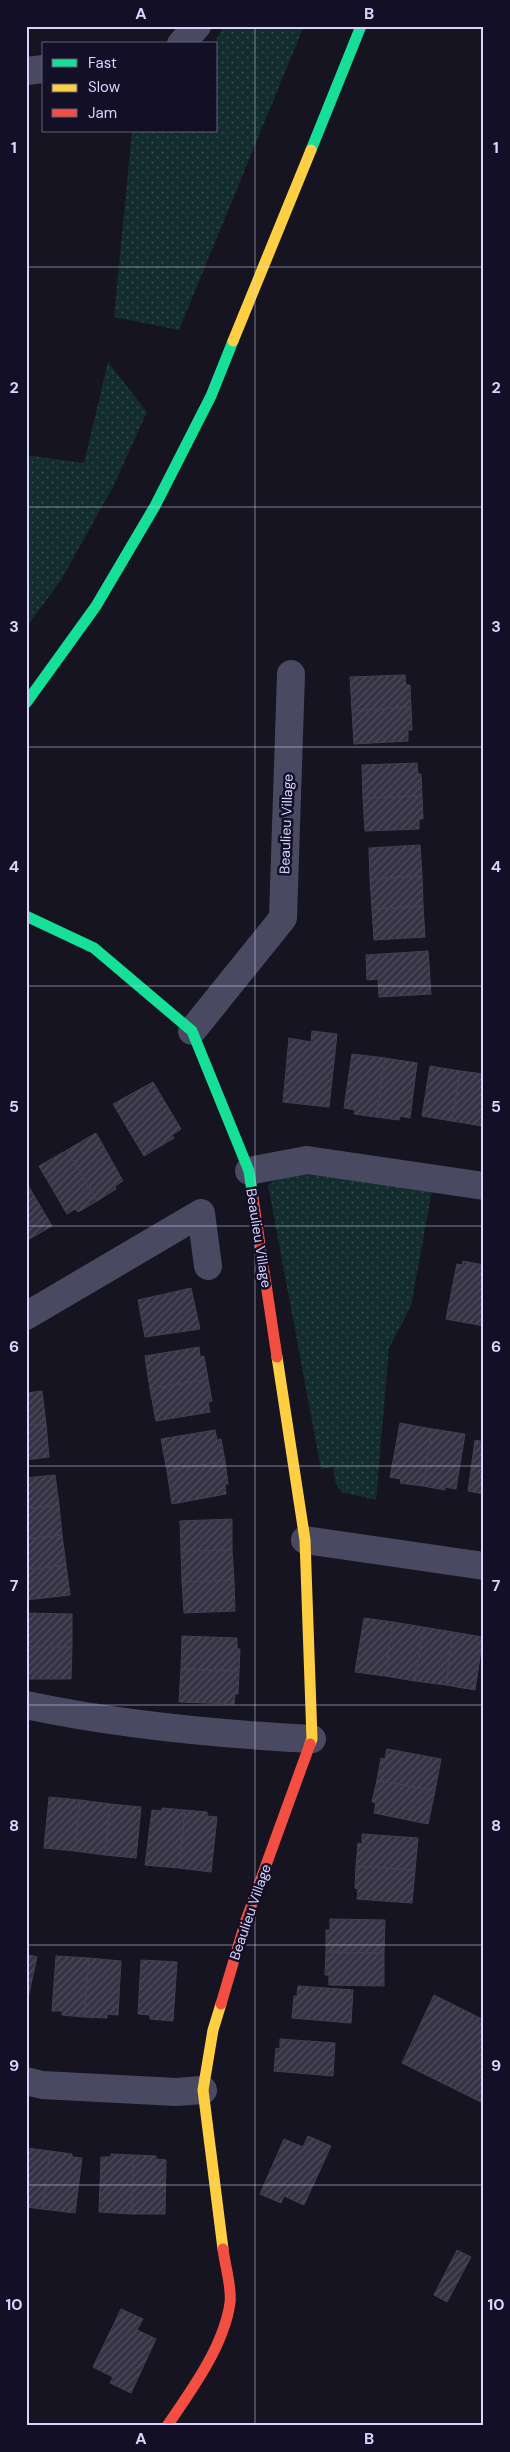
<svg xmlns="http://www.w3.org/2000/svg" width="510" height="2452" font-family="'DM Sans',sans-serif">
  <defs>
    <pattern id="grass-dots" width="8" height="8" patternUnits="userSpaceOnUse" patternTransform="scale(1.25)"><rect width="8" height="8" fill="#132c2d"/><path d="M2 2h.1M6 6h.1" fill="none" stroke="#354a4c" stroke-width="1.8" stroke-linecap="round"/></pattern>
    <pattern id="building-hatch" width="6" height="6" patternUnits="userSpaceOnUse" patternTransform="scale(1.25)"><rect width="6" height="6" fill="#343243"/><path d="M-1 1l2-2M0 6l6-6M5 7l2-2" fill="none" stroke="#514f5f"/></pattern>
  </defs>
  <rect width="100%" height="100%" fill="#161421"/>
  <path fill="url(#grass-dots)" d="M224,26H304L179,330L114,317L132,131H216V44H214Z
    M108,362L147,412L113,487L61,580L26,628V455L84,463Z
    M296,1169L432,1191L411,1306L389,1348L376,1500L341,1492L335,1482L333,1467L321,1469L268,1185Z"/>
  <path fill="url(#building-hatch)" stroke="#433f54" d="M405,675L406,685H410L411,707L352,711L350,677Z
    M411,707L412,730H408V741L354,744L352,711Z
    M417,763L418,774H421L422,796L363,798L362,765Z
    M422,796L423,819H419V829L365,831L363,798Z
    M420,845L422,876L370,879L369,848Z
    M422,876L423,906L372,909L370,879Z
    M423,906L425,937L374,940L372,909Z
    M428,951L431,994L379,997L378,979L367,980L366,955Z
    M312,1031L337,1034L329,1107L283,1102L289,1038L311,1042Z
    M352,1054L385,1058L376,1117L354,1114L355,1110L344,1108Z
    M385,1058L417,1063L410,1118L400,1116L399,1120L376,1117Z
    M430,1066L460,1071L452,1121L422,1116Z
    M460,1071L484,1074L482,1126L452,1121Z
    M153,1082L181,1129L172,1135L174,1138L144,1156L113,1104Z
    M96,1133L123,1181L115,1186L116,1189L97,1201L67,1150Z
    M67,1150L97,1201L78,1212L75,1209L67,1214L39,1166Z
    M26,1182L52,1226L26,1241Z
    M463,1261L484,1265V1326L446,1319L457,1264L462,1265Z
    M191,1288L200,1329L145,1337L138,1300Z
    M199,1347L200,1357L204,1356L208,1379L150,1389L145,1356Z
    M208,1379L212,1401L208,1402L210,1412L156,1421L150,1389Z
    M42,1391L46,1424L26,1426V1393Z
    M400,1423L432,1429L423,1486L400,1483L401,1479L390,1477Z
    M46,1424L49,1457L26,1460V1426Z
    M432,1429L465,1434L456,1489L445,1487V1490L423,1486Z
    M215,1430L217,1440L221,1439L225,1461L167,1471L161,1439Z
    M475,1440L484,1442V1494L468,1491Z
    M225,1461L228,1484H225L226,1494L172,1504L167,1471Z
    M55,1475L59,1505L26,1509V1478Z
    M59,1505L62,1535L26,1539V1509Z
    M232,1519V1550L181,1551L180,1521Z
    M62,1535L66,1565L26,1570V1539Z
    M232,1550L234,1580L182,1582L181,1551Z
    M66,1565L70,1595L26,1600V1570Z
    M234,1580L235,1611L184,1613L182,1582Z
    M26,1613L72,1614V1647L26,1646Z
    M364,1618L393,1622L385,1676L355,1672Z
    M393,1622L423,1627L415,1681L385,1676Z
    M423,1627L453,1632L446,1685L415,1681Z
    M453,1632L483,1637L475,1690L446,1685Z
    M182,1636L237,1638V1649H240L239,1671L181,1669Z
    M26,1646L72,1647L71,1679H26Z
    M181,1669L239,1671L238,1694H235L234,1704L179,1702Z
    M387,1749L441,1759L435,1791L377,1780L381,1758L385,1759Z
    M377,1780L435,1791L428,1824L374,1813L376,1803L372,1802Z
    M49,1797L80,1800L75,1851L44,1848Z
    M80,1800L110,1804L105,1855L75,1851Z
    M110,1804L141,1807L136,1858L105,1855Z
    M162,1808L185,1810L179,1868L145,1865L152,1810L162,1811Z
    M185,1810L207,1812V1816L217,1817L211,1872L179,1868Z
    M362,1834L418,1838L415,1870L356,1866L358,1843L362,1844Z
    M356,1866L415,1870L412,1903L357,1899L358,1889L355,1888Z
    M330,1919L385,1920L384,1953L326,1952V1930H330Z
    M326,1952L384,1953V1986L329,1985V1975H325Z
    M26,1954L37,1957L26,2007Z
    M56,1956L89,1958L84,2017L62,2015V2011H52Z
    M89,1958L121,1961L118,2015L107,2014V2018L84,2017Z
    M141,1960L177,1962L173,2021L150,2019V2015L138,2014Z
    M298,1986L353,1990L351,2023L292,2018L294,1996H297Z
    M434,1995L484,2020L483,2103L402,2063Z
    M280,2039L335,2043L333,2076L274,2071L276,2048L280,2049Z
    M308,2136L331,2146L304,2205L284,2196L281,2203L260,2194L284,2139L303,2147Z
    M27,2148L50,2151L42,2209L26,2207Z
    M50,2151L72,2154V2157L82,2158L75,2213L42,2209Z
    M111,2154L133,2155L132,2214L99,2212L101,2157H111Z
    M133,2155L156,2156V2159L166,2160L165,2214H132Z
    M457,2250L471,2257L447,2302L434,2295Z
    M121,2309L143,2319L137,2330L156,2339L131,2393L110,2383L113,2377L93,2367Z"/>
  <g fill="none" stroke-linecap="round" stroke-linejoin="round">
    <path stroke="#4a4962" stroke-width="28" d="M181,44L197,26
      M26,71L44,69
      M192,1031L283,918L291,674
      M249,1171L307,1160L484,1186
      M26,1316L201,1213L208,1266
      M305,1540L484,1566
      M26,1705C120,1725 216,1734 312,1739
      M26,2081L42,2085L176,2092L203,2090"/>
    <path stroke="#16e098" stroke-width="11" d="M311,150L361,26
      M26,703L96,606L155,506L211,396L233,341
      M26,916L94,948L192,1031L249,1171L253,1198"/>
    <path stroke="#ffcf43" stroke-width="11" d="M233,341L311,150
      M277,1357L305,1540L312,1739L310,1744
      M221,2004L213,2030L203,2090L223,2249"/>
    <path stroke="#f24e42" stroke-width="11" d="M253,1198L277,1357
      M221,2004L245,1923L310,1744
      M167,2426C191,2391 224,2346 230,2303C232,2287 225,2266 223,2249"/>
  </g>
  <path fill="none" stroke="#d9d4ff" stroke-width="1" stroke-opacity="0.55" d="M255,26V2426M26,267H484M26,507H484M26,747H484M26,986H484M26,1226H484M26,1466H484M26,1705H484M26,1945H484M26,2185H484"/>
  <g text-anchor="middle" stroke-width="5" stroke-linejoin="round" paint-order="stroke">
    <g font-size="14" fill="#d9d4ff" stroke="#130f26">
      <text transform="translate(286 824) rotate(-88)" y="5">Beaulieu Village</text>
      <text transform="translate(259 1238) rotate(81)" y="5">Beaulieu Village</text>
      <text transform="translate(250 1912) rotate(-71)" y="5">Beaulieu Village</text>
    </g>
  </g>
  <rect width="510" height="2452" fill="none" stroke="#130f26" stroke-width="55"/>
  <rect x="42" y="42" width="175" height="90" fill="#130f26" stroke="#625e7d"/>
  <rect x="52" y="59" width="25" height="8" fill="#16e098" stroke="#625e7d"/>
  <text x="88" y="68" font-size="15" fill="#d9d4ff">Fast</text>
  <rect x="52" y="84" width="25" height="8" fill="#ffcf43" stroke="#625e7d"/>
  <text x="88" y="92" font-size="15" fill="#d9d4ff">Slow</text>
  <rect x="52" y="109" width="25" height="8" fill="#f24e42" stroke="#625e7d"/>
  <text x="88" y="118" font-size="15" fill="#d9d4ff">Jam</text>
  <rect x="28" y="28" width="454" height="2396" fill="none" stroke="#d9d4ff" stroke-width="2"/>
  <g font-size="16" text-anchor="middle" font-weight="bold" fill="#d9d4ff">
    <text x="141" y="19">A</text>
    <text x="369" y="19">B</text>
    <text x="14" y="153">1</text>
    <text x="496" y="153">1</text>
    <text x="14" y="393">2</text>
    <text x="496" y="393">2</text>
    <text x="14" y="632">3</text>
    <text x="496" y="632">3</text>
    <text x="14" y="872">4</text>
    <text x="496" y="872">4</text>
    <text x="14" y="1112">5</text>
    <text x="496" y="1112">5</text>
    <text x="14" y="1352">6</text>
    <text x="496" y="1352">6</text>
    <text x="14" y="1591">7</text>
    <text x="496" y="1591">7</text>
    <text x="14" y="1831">8</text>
    <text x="496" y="1831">8</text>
    <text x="14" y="2071">9</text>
    <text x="496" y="2071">9</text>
    <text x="14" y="2310">10</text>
    <text x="496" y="2310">10</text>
    <text x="141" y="2444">A</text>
    <text x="369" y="2444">B</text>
  </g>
</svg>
